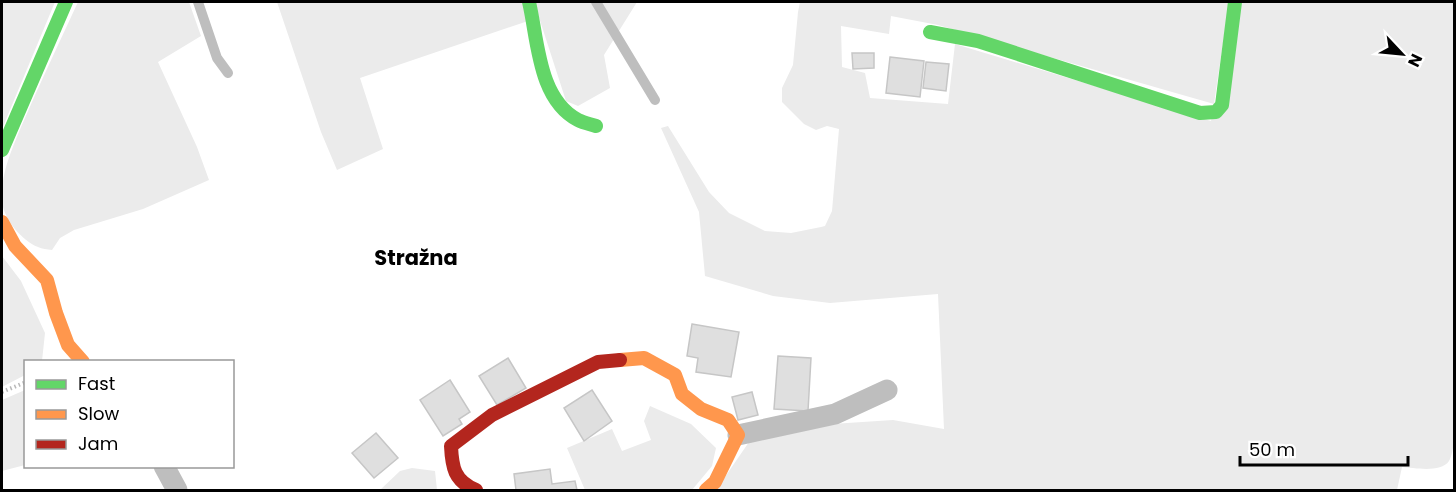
<svg xmlns="http://www.w3.org/2000/svg" width="1456" height="492" font-family="Poppins,sans-serif">
  <rect width="100%" height="100%" fill="#fff"/>
  <path fill="#ebebeb" d="M2,2H55L2,129Z
    M78,2H189L201,36L158,62L197,147L209,180L143,209L74,230L60,238L52,250C47,249 42,249 38,247C22,241 4,219 2,202C0,176 11,151 21,127C39,85 59,43 78,2Z
    M277,2H523L528,21L360,78L383,149L337,170L321,132Z
    M534,2H637L604,55L610,88L578,106L566,101Z
    M800,2H1229L1214,104L938,25L891,16L889,34L841,26L842,67L865,73L870,98L948,104L955,44L1211,121L1240,2H1454V442C1453,448 1452,456 1449,461C1441,473 1415,468 1402,467L1397,490H716L749,442L832,424L893,420L944,429L938,294L830,303L773,296L705,276L699,212L661,128L668,126L709,192L729,213L765,231L791,233L821,227L825,226L832,211L839,129L827,126L816,130L804,124L782,102V88L793,65L798,12Z
    M2,256L21,281L45,333L42,361L26,362L25,375L2,387Z
    M25,390V465L2,471V400Z
    M650,406L691,424L716,448L712,466L692,490H585L567,448L612,429L622,451L651,440L644,421Z
    M412,468L435,471L437,490H380L400,471Z"/>
  <path fill="#dfdfdf" stroke="#c6c6c6" stroke-width="1.5" d="M852,53H874V68L853,69Z
    M890,57L924,61L920,97L886,93Z
    M926,62L949,64L946,91L923,88Z
    M692,324L739,332L731,377L696,372L698,358L687,356Z
    M778,356L811,358L808,411L774,409Z
    M508,358L526,388L497,405L479,376Z
    M450,380L470,412L459,419L462,424L443,436L420,400Z
    M592,390L612,421L584,441L564,408Z
    M752,392L758,415L738,420L732,397Z
    M376,433L398,458L374,478L352,453Z
    M550,469L552,484L575,481L577,490H516L514,474Z"/>
  <g fill="none" stroke-linecap="round" stroke-linejoin="round">
    <path stroke="#b9b9b9" stroke-width="4" stroke-dasharray="1.5 3" stroke-linecap="butt" d="M2,392L26,382"/>
    <path stroke="#bebebe" stroke-width="10" d="M198,2L217,58L228,73
      M596,2L655,100"/>
    <path stroke="#bebebe" stroke-width="21" d="M738,435L835,414L887,390
      M164,466L177,490"/>
    <path stroke="#63d668" stroke-width="14" d="M529,2C538,40 538,99 578,120C584,123 590,124 596,126
      M930,32L978,41L1200,113L1216,112L1222,105L1235,2
      M2,150L66,2"/>
    <path stroke="#ff974d" stroke-width="14" d="M2,222L15,246L47,280L56,313L68,345L83,362
      M620,360L644,358L675,375L682,394L701,409L728,420L738,435L715,482L706,490"/>
    <path stroke="#b3261e" stroke-width="14" d="M476,490C454,481 452,467 451,446L492,415L598,362L620,360"/>
  </g>
  <g text-anchor="middle" stroke-width="6" stroke-linejoin="round" paint-order="stroke">
    <g font-size="21" font-weight="bold" fill="#000" stroke="#fff">
      <text x="416" y="265">Stražna</text>
    </g>
  </g>
  <rect width="1456" height="492" fill="none" stroke="#000000" stroke-width="6"/>
  <rect x="24" y="360" width="210" height="108" fill="#ffffff" stroke="#999999" stroke-width="1.5"/>
  <rect x="36" y="380" width="30" height="9" fill="#63d668" stroke="#999999" stroke-width="1.5"/>
  <text x="78" y="390" font-size="18" fill="#000000">Fast</text>
  <rect x="36" y="410" width="30" height="9" fill="#ff974d" stroke="#999999" stroke-width="1.5"/>
  <text x="78" y="420" font-size="18" fill="#000000">Slow</text>
  <rect x="36" y="440" width="30" height="9" fill="#b3261e" stroke="#999999" stroke-width="1.5"/>
  <text x="78" y="450" font-size="18" fill="#000000">Jam</text>
  <g transform="translate(1402 54) rotate(116)" stroke="#ffffff" stroke-width="4.5" paint-order="stroke">
  <path d="M0-4.5L10 22L0 15L-10 22Z" fill="#000000"/>
  <text y="-9" font-size="16" font-weight="bold" text-anchor="middle" fill="#000000">N</text>
  </g>
  <path d="M1240 456v9h168v-9" fill="none" stroke="#000000" stroke-width="3"/>
  <text x="1249" y="456" font-size="18" fill="#000000" stroke="#ffffff" stroke-width="4.5" paint-order="stroke">50 m</text>
</svg>
